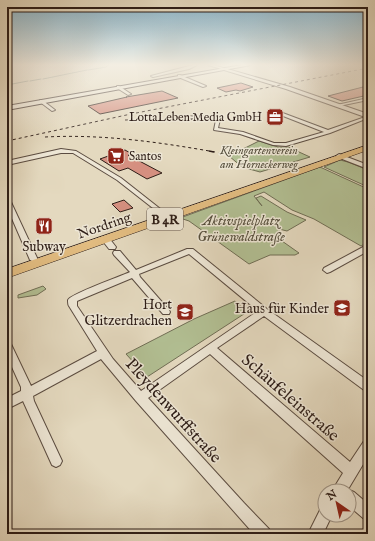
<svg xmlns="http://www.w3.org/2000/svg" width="375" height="541" font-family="'IM FELL English',serif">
  <rect width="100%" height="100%" fill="#e4d9bf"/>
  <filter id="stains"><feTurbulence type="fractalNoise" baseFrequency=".005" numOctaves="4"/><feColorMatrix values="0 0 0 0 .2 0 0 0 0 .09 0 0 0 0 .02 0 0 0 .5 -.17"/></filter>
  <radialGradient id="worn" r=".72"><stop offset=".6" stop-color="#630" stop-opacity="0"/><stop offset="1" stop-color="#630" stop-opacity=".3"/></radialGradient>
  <path fill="#b2bf93" stroke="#706e55" d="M259,141L278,147H288L310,157L260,172L242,167L229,156Z
    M340,160L348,162L368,170V187L324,167Z
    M320,167L368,189V242L361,246L314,219L292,210L264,192L254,196L262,206L256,198L261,196L287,212L306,220L287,231L279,229L282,241L299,253L295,255H270L249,264L189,221L180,218Z
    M43,286L46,289L37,295L18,298V295Z
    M235,301L247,312L147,377L126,354L194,319Z"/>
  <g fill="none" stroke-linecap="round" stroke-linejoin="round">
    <path stroke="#6d7c70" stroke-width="1" d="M88,70L106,67L109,65
      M43,79L87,70
      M30,81L41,79
      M7,85L28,81"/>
  </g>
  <path fill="#d69081" stroke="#2d1d17" d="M241,83L253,87L240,91L236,90L226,92L217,88Z
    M363,87L368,88V95L342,101L328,96Z
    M162,91L178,98L100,114L88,106L127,97H126Z
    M125,150L132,154L128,155L162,173L147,179L128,168L119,171L100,159Z
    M124,200L133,208L120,212L112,204Z"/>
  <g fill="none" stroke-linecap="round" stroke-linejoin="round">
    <defs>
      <path id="minor" d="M193,65H197L189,69L153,77L151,76Z
        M208,65H213L227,69L225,70Z
        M178,75H180L206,86L203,87L178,77Z
        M117,86H119L131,94L128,95L117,88Z
        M368,98V100L339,106L337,105Z
        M40,100H42L55,110L52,111L40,102Z
        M278,112H280L328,130L368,116V118L330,133L286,146L273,145L240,134L214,130L216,120L215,119L176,118L174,117L176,116L217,117L220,119L218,128L243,132L274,143H286L324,132L278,114Z
        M61,149L76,151L121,178L168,215L167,216H163L117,180L73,153H61L7,165V161Z
        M339,154L368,165V169L337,157L336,156Z
        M7,198L10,200L38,260L37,262H34L30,260L7,207Z
        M103,238H109L116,247L115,249H109L102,240Z
        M365,246H368V251L330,272L327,273L323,270L324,268Z
        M187,249H193L267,309L368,381V392L364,390L264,316L217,348L350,462L364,441L368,439V456L347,491H332L343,473L210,354L148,398L244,503L269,529L271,534H254L136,401L101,359L33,396L34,401L62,461L60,465L56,467L52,465L23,401L7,409V398L21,391V387L7,356V341L10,342L31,386L97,351L69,306C68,305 68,300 68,300C70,294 122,276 130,272L114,255L113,253L114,251H120L136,270ZM189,254L258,311L141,391L113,359L77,306V301L132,278L163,314H169L170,312L169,310L140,277L139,274Z
        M349,490L354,492L368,504V520L363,518L349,506V491H347Z
        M325,508V515H332L323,534H308L320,510Z"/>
      <path id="tertiary" d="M224,68L290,87L368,114V118L286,89L224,70Z"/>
      <path id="secondary" d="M242,65H251L7,110V106Z"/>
      <path id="primary" d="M368,145V150L7,278V269Z"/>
    </defs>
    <use href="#minor" stroke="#5b4c41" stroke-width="2"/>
    <use href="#tertiary" stroke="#5b4c41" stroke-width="2"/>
    <use href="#secondary" stroke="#2d1d17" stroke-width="2"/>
    <use href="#primary" stroke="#2d1d17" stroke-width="1"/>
    <use href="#minor" fill="#ede6d5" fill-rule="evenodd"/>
    <use href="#tertiary" fill="#ede6d5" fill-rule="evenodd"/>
    <use href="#secondary" fill="#ede6d5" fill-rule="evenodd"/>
    <use href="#primary" fill="#e2bc80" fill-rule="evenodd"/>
    <path stroke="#2d1d17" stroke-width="1" stroke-dasharray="3 3" stroke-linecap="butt" d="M125,120L207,119
      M45,137C103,134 158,142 215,152
      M7,141L131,114L368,68"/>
    <path stroke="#2d1d17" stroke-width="1.5" stroke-dasharray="5 5" stroke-linecap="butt" d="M209,151L219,153"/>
  </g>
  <linearGradient id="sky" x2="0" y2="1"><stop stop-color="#87b7d0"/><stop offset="0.46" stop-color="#f3eee2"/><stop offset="1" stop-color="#f3eee2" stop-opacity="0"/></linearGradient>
  <rect width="375" height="141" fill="url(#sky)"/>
  <defs>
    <symbol id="office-square" viewBox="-11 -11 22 22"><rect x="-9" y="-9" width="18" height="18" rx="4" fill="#8f2418" stroke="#ede6d5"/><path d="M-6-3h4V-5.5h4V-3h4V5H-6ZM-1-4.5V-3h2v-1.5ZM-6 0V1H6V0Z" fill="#fff"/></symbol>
    <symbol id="supermarket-square" viewBox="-11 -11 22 22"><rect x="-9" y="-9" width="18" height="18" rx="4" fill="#8f2418" stroke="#ede6d5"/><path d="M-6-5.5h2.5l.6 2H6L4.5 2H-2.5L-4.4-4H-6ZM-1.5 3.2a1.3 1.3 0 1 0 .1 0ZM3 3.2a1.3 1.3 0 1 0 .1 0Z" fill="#fff"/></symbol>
    <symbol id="restaurant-square" viewBox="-11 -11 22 22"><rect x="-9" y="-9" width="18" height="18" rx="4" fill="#8f2418" stroke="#ede6d5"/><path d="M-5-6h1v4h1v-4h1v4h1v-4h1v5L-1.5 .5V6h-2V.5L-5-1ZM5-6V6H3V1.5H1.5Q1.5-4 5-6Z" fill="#fff"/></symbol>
    <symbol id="school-square" viewBox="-11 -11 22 22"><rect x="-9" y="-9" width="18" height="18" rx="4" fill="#8f2418" stroke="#ede6d5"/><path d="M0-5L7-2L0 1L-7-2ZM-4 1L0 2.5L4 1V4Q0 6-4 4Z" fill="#fff"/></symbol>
  </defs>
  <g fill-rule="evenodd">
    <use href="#office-square" x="265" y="107" width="20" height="20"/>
    <use href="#supermarket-square" x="106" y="146" width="20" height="20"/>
    <use href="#restaurant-square" x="34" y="216" width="20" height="20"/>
    <use href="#school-square" x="332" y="298" width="20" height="20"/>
    <use href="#school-square" x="175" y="302" width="20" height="20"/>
  </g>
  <g text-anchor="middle" stroke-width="3" stroke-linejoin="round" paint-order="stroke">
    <g font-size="12" fill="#2d1d17" stroke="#ede6d5" text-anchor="end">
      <text x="262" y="121">LottaLeben Media GmbH</text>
      <text x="129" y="160" text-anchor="start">Santos</text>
    </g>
    <g font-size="12" font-style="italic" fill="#554e3c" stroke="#ede6d5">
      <text x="259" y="154">Kleingartenverein<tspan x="259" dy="14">am Horneckerweg</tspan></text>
    </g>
    <rect fill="#ede6d5" stroke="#675950" stroke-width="1" x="147" y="208" width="36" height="22" rx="3"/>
    <g font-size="13" font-weight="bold" fill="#2d1d17">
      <text x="165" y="224">B 4R</text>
    </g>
    <g font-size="14" font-style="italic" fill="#554e3c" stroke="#ede6d5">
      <text x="241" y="225">Aktivspielplatz<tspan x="241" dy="16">Grünewaldstraße</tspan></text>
    </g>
    <g font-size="14" fill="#2d1d17" stroke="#ede6d5">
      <text transform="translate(104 225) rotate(-19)" y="5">Nordring</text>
    </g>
    <g font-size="14" fill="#2d1d17" stroke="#ede6d5" text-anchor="end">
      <text x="44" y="251" text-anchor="middle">Subway</text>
      <text x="172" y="309">Hort<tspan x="172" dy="16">Glitzerdrachen</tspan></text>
      <text x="329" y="313">Haus für Kinder</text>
    </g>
    <g font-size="17" fill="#2d1d17" stroke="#ede6d5">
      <text transform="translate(291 397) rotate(41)" y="6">Schäufeleinstraße</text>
      <text transform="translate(174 410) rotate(48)" y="6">Pleydenwurffstraße</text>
    </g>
  </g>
  <rect width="375" height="541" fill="none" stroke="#e4d9bf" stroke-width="24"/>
  <rect x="8" y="8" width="359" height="525" fill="none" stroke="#2d1d17" stroke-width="2"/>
  <rect x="12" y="12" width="351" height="517" fill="none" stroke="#2d1d17"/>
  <g transform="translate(337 503) rotate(326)"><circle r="19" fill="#ede6d5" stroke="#a09689"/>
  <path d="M0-3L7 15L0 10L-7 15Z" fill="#8f2418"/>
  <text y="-6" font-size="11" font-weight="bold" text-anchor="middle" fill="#2d1d17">N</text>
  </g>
  <rect width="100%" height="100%" filter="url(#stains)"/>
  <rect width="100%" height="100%" fill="url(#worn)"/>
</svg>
